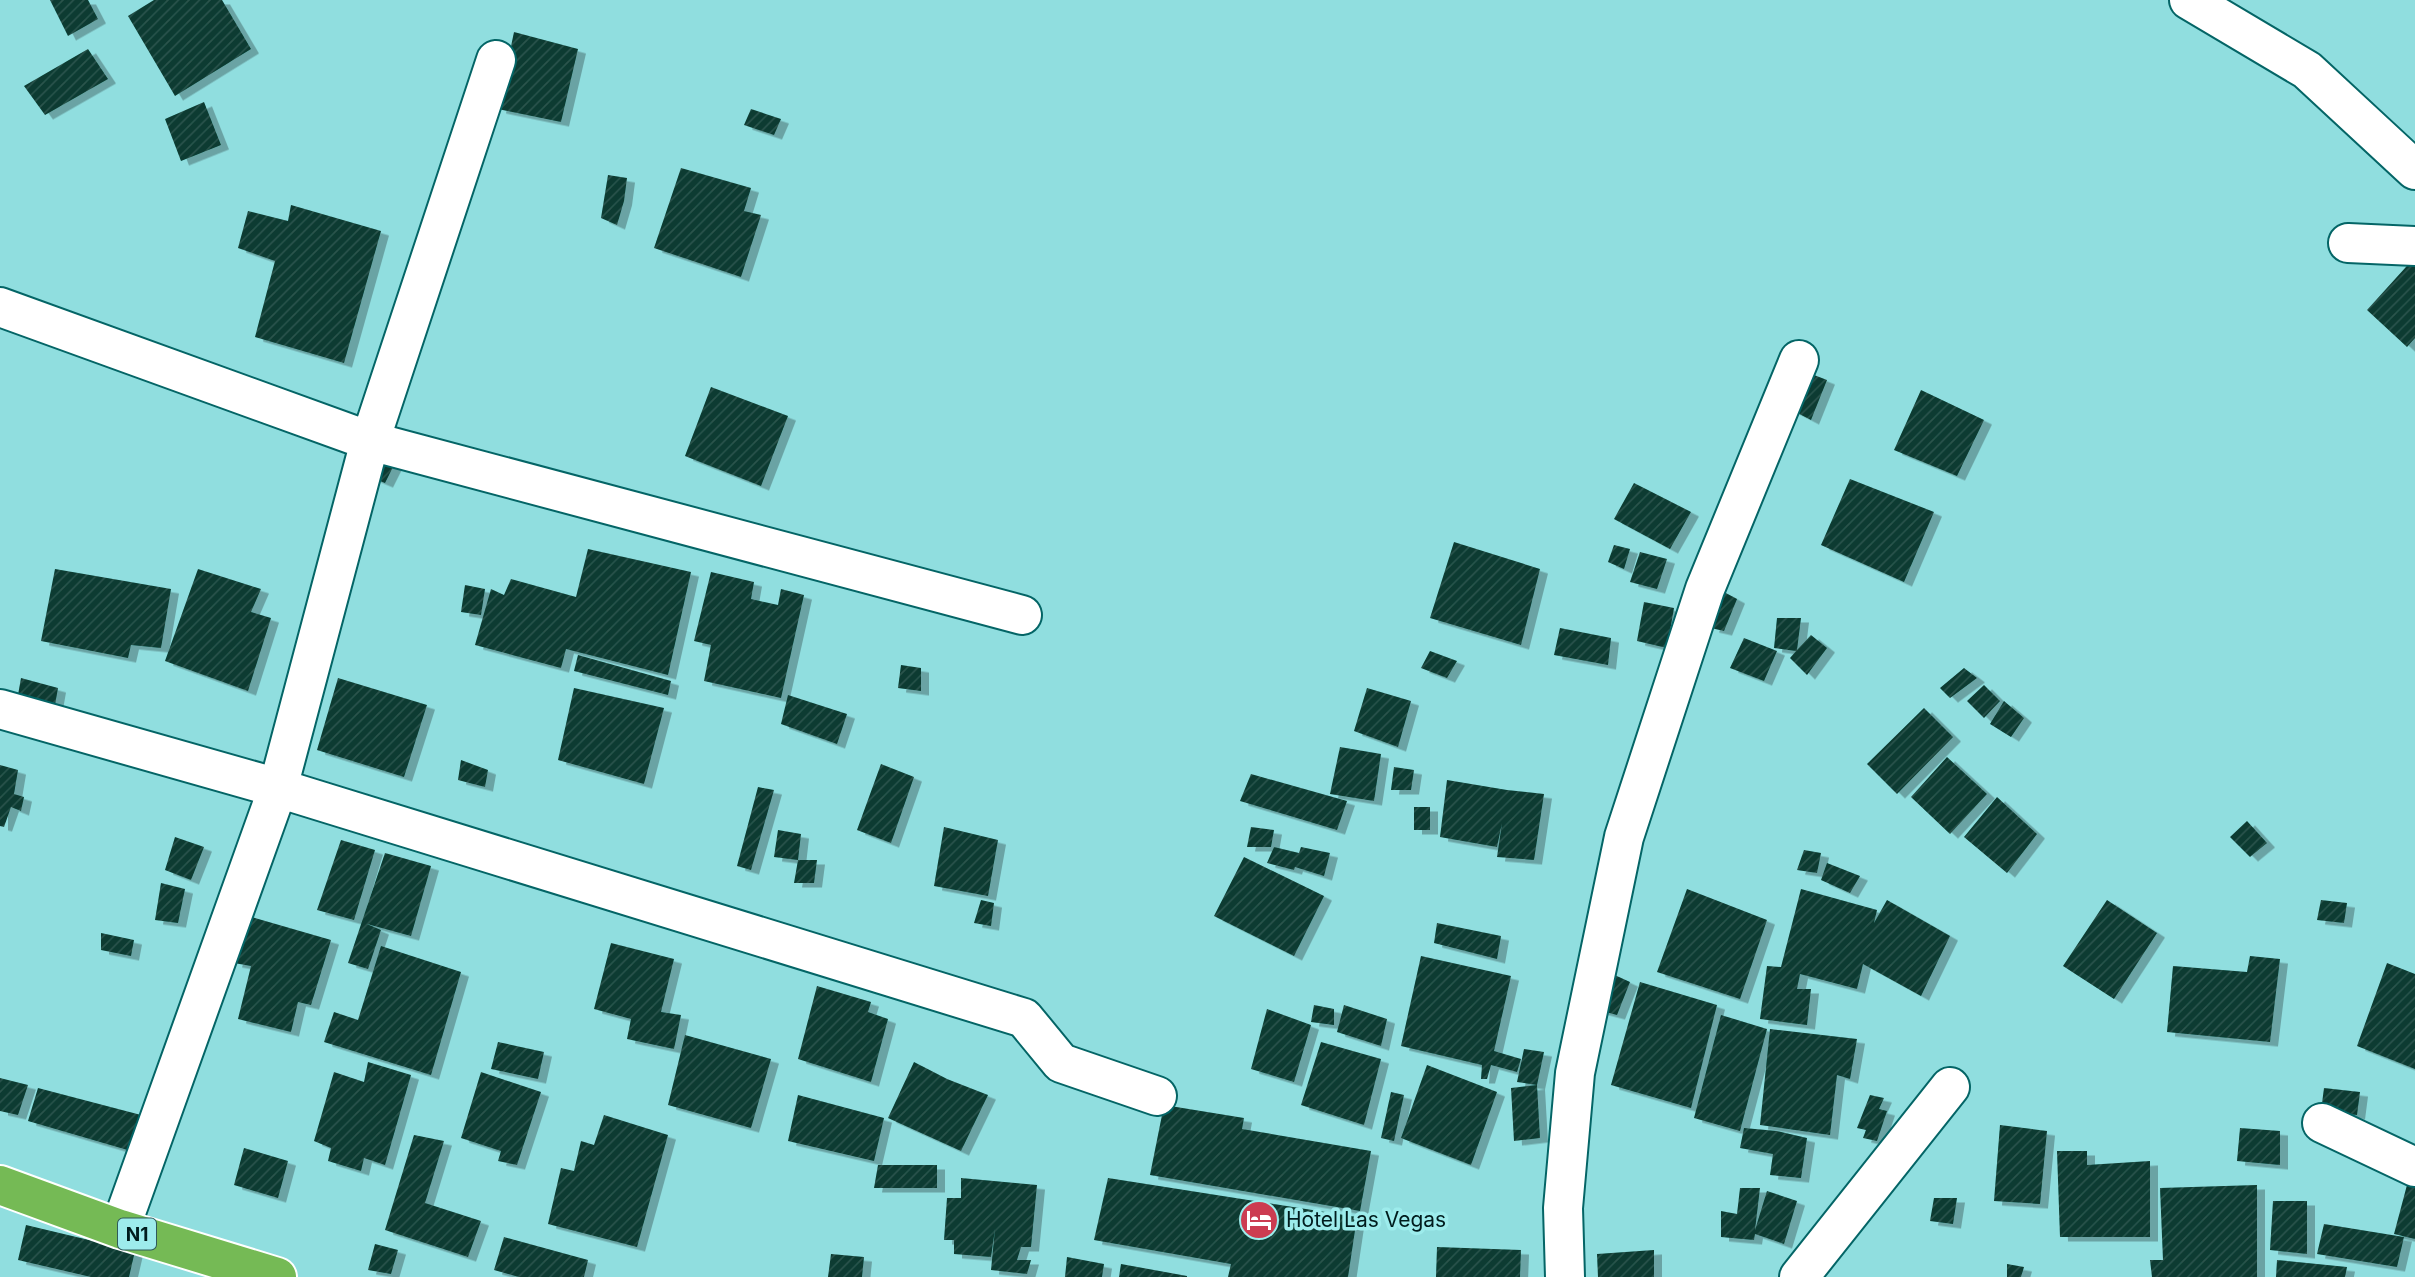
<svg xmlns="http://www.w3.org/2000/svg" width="2415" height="1277" font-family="Inter,sans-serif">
  <defs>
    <pattern id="building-hatch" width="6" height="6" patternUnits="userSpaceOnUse" patternTransform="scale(1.75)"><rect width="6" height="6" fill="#083a30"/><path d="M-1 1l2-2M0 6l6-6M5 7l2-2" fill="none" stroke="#2a544c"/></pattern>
    <filter id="shadow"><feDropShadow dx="8" dy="4.5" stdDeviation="0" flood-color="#0004"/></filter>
  </defs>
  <rect width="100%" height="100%" fill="#90dedf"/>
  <path fill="url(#building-hatch)" filter="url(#shadow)" d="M50,0H88L98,19L68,36Z
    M154,0H222L251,49L175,96L128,16Z
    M514,32L578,49L561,122L498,109Z
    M88,49L108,79L45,115L24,86Z
    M204,102L221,145L181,161L165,119Z
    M751,109L781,119L774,135L744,125Z
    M681,168L751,188L744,211L761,215L741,277L654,248Z
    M608,175L627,178L624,201L617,225L601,218Z
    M291,205L381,231L344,363L255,337L275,261L238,248L248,211L288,221Z
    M2415,257V338L2407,347L2367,310Z
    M1801,370L1827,380L1811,420L1784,406Z
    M711,387L788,416L761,486L685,456Z
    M1921,390L1984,420L1957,476L1894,450Z
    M378,456L395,463L385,483L368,476Z
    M1850,479L1934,512L1904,582L1821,545Z
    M1634,483L1691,512L1670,549L1614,519Z
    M1454,542L1540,569L1521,645L1430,618Z
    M1614,545L1630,549L1624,569L1608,562Z
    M588,549L691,572L668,675L566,649L561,668L475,645L491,589L504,595L511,579L576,597Z
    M1640,552L1667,559L1657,589L1630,582Z
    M55,569L171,589L161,648L131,645L128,658L41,641Z
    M198,569L261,589L251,612L271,618L248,691L165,661Z
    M711,572L754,582L751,599L778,605L781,589L804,595L781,698L704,681L711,645L694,641Z
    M465,585L485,589L481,615L461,612Z
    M1724,592L1737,599L1724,631L1711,628Z
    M1644,602L1674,608L1667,648L1637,641Z
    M1777,618H1801L1797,650L1811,635L1827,648L1807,675L1790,658L1796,651L1774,648Z
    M1560,628L1611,638L1608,665L1554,655Z
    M1744,638L1777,651L1764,681L1730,668Z
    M1430,651L1457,661L1447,678L1421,668Z
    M578,655L671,681L668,695L574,671Z
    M901,665L921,668V691L898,688Z
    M1964,668L1977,678L1950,698L1940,688Z
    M21,678L58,688L55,705L18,695Z
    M338,678L427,705L404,777L317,750Z
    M1984,685L2000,701L1984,718L1967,701Z
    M574,688L664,708L644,784L558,760Z
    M1367,688L1411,701L1398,747L1354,731Z
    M788,695L847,714L837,744L781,724Z
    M2004,701L2024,718L2011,737L1990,724Z
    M1924,708L1953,737L1897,794L1867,764Z
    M1340,747L1381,754L1374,801L1330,794Z
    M1947,757L1987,794L1950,834L1911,797Z
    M461,760L488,770L485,787L458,780Z
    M881,764L914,777L891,843L857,830Z
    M0,765L18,770L14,794L24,797L21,811L11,807L4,827L0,826Z
    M1394,767L1414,770L1411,790H1391Z
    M1251,774L1347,801L1337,830L1240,801Z
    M1447,780L1507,790L1544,794L1534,860L1497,857L1502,823L1497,847L1440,837Z
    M758,787L774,790L751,870L737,866Z
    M1997,797L2037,834L2007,873L1964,837Z
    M1414,807H1430V830H1414Z
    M2247,821L2267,843L2250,857L2230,837Z
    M944,827L998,840L988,896L934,886Z
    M1251,827L1274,830L1271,847H1247Z
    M778,830L801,834L798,860H817L814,883H794L798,860L774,857Z
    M175,837L204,847L191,880L165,870Z
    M341,840L375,850L354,920L317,910Z
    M1274,847L1299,853L1301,847L1330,853L1324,876L1295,867L1294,870L1267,863Z
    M1804,850L1821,853L1817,873L1797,870Z
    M385,853L431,866L411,936L367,924L381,930L368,969L348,963Z
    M1244,857L1324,896L1294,956L1214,916Z
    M1827,863L1860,876L1850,893L1821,880Z
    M161,883L185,889L178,923L155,920Z
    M1687,889L1767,920L1740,999L1657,972Z
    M1801,889L1877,910L1874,923L1887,900L1950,936L1921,996L1863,964L1857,989L1800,974L1797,989H1811L1807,1025L1760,1019L1767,966L1781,967Z
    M981,900L994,903L991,926L974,923Z
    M2107,900L2157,933L2114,999L2063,966Z
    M2321,900L2347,903L2344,923L2317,920Z
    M248,916L331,940L311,1005L298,1002L291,1032L238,1019L251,966L234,963Z
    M1437,923L1501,936L1497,959L1434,943Z
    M101,933L134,940L131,956L101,950Z
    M611,943L674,959L661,1012L681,1015L674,1049L627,1039L631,1019L594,1009Z
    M381,946L461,972L431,1075L324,1042L334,1012L358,1020Z
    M1421,956L1511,976L1494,1051L1521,1059L1517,1072L1491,1065L1487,1079H1481L1482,1065L1401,1046Z
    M2250,956L2280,959L2270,1042L2167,1032L2173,966L2247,972Z
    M2387,963L2415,974V1069L2357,1046Z
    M1608,972L1630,982L1617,1015L1594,1009Z
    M1640,982L1717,1005L1691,1108L1611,1085Z
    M817,986L871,1002L868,1012L888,1019L871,1082L798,1059Z
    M1314,1005L1334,1009V1025L1311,1022Z
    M1344,1005L1387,1019L1381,1046L1337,1032Z
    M1267,1009L1311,1025L1294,1082L1251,1069Z
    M1721,1015L1767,1029L1740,1131L1694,1118Z
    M1770,1029L1857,1039L1850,1079L1837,1075L1830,1135L1760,1125Z
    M685,1035L771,1059L751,1128L668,1105Z
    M498,1042L544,1052L538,1079L491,1069Z
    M1321,1042L1381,1059L1364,1125L1301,1105Z
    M1524,1049L1544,1052L1537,1085L1517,1082Z
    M368,1062L411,1075L385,1165L364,1158L361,1171L328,1161L331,1148L314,1141L334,1072L364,1082Z
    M914,1062L947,1079L988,1095L961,1151L888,1118Z
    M1427,1065L1497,1092L1471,1165L1401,1138Z
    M481,1072L541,1092L517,1165L498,1161L501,1151L461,1138Z
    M0,1078L28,1085L18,1115L0,1111Z
    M1537,1085L1540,1138L1514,1141L1511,1088Z
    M38,1088L141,1115L131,1151L28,1121Z
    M2324,1088L2360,1092L2357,1115L2321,1111Z
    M1391,1092L1404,1095L1394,1141L1381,1138Z
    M798,1095L884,1118L874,1161L788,1141Z
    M1870,1095L1884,1098L1879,1109L1887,1111L1877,1141L1863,1138L1866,1130L1857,1128Z
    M1164,1105L1244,1118L1242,1129L1371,1151L1360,1211L1150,1175Z
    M604,1115L668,1135L637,1247L548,1224L561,1168L574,1171L581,1141L594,1145Z
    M2000,1125L2047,1131L2040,1204L1994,1201Z
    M1744,1128L1777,1131L1807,1138L1801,1178L1770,1175L1773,1154L1740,1148Z
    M2240,1128L2280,1131V1165L2237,1161Z
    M414,1135L444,1141L425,1203L481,1221L468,1257L385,1230Z
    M244,1148L288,1161L278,1198L234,1185Z
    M2057,1151H2087V1165L2150,1161V1237H2060Z
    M878,1165H937V1188H874Z
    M961,1178L1037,1185L1031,1247H1021L1017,1260H1031L1027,1274L991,1270L995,1229L991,1257L954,1254V1240H944L947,1198H961Z
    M1108,1178L1357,1217L1348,1277H1228L1231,1264L1094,1240Z
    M2257,1185V1277H2152L2150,1260H2163L2160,1188Z
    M2407,1185L2415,1186V1239L2394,1234Z
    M1740,1188H1760L1755,1230L1767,1191L1797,1201L1784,1244L1755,1234L1754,1240L1721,1237V1211L1737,1214Z
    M1934,1198H1957L1953,1224L1930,1221Z
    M2273,1201H2307V1254L2270,1250Z
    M2324,1224L2404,1237L2397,1267L2317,1254Z
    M26,1225L135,1251L129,1277H91L18,1260Z
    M504,1237L588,1260L584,1277H519L494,1270Z
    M375,1244L398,1250L391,1274L368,1270Z
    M1437,1247L1521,1250L1520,1277H1436Z
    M1654,1250V1277H1598L1597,1254Z
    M831,1254L864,1257L862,1277H828Z
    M1067,1257L1104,1264L1102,1277H1065Z
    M2277,1260L2347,1267L2345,1277H2276Z
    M1121,1264L1187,1276V1277H1119Z
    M2007,1264L2024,1267L2021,1277H2007Z"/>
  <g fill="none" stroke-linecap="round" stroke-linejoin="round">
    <defs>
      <path id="minor" d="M2189,0L2307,70L2415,170
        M2348,243L2415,246
        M0,307L370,441L1022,615
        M0,709L278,788L1024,1018L1061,1063L1157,1096
        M2322,1123L2415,1167
        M120,1229L278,788L370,441L496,60
        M1565,1277L1563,1208L1575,1073L1624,837L1705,589L1799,360
        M1799,1277L1950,1087"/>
      <path id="highway" d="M0,1185L120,1229L277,1277"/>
    </defs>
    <use href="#minor" stroke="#046566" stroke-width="42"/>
    <use href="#highway" stroke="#fff" stroke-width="42"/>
    <use href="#minor" stroke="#fff" stroke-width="38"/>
    <use href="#highway" stroke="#75ba55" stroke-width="38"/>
  </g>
  <defs>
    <symbol id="hotel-disc" viewBox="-11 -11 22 22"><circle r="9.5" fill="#cc3c51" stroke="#9decec"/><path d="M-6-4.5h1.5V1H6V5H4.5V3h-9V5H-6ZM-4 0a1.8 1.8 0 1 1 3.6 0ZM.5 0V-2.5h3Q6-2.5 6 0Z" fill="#fff"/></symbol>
  </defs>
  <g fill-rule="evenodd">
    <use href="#hotel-disc" x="1237" y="1198" width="44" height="44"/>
  </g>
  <g text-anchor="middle" stroke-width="7" stroke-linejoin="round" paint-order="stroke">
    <rect fill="#9decec" stroke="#2f5a5b" stroke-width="2" x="118" y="1218.5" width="38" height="31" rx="5"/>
    <g font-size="19" font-weight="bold" fill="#001c1d">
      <text x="137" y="1241">N1</text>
    </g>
    <g font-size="21" fill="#001c1d" stroke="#9decec" text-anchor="start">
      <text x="1286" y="1227">Hotel Las Vegas</text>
    </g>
  </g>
</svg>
